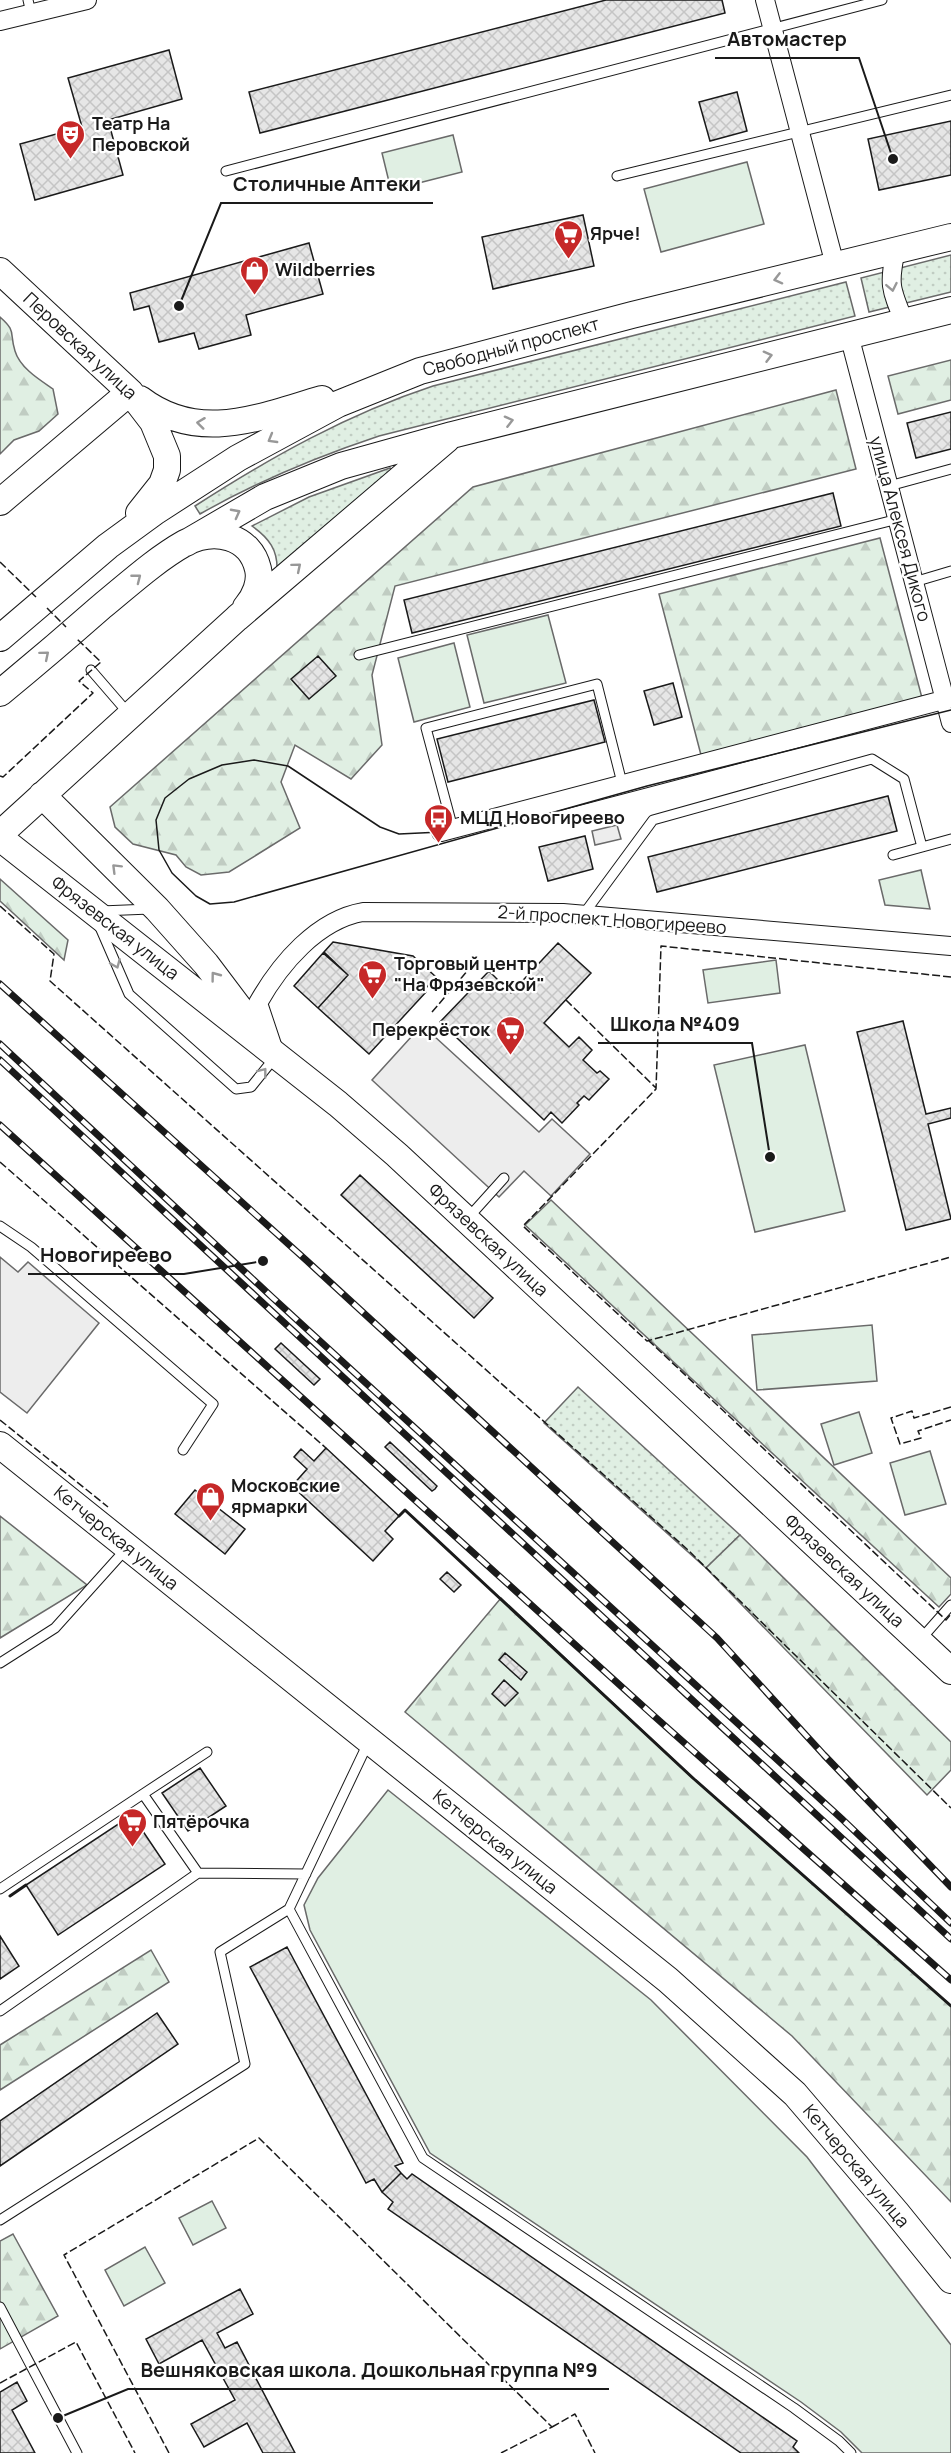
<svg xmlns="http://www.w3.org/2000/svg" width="951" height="2453" font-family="Manrope,sans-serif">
  <defs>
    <pattern id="grass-dots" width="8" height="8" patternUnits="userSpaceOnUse" patternTransform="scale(1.5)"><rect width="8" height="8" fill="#e0efe3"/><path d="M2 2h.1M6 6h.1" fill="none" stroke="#c0ccc2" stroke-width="1.8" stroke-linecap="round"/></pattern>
    <pattern id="forest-firs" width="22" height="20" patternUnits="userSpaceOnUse" patternTransform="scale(1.5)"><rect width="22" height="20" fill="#e0efe3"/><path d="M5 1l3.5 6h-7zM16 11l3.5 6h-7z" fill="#c0ccc2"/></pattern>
    <pattern id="building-cross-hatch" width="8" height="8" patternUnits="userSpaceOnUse" patternTransform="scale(1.5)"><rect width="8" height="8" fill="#e6e6e6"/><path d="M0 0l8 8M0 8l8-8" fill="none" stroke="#c5c5c5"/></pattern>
  </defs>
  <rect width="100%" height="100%" fill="#fff"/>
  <path fill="url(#grass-dots)" stroke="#6a6a6a" stroke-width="1.5" d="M951,255V292L869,312L861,278Z
    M846,282L855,316L379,436C316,457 258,481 200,514L195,506C271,457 348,414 433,386Z
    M390,468L393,473L277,571C278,550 269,538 252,526L309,497Z
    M578,1387L740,1535L706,1568L544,1423Z"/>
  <path fill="url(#forest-firs)" stroke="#6a6a6a" stroke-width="1.5" d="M0,317C17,332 9,332 15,351C20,368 40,380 53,389L58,414L39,431L14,440L0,454Z
    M951,360V400L898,414L888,376Z
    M836,390L856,469L395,586L372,675L382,745L351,779L295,745L281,782L300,828L229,872L201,875L186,867L176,855L133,844L115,827L110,807L473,487Z
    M880,538L922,698L701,755L659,594Z
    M0,879L68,940L64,960L0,901Z
    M551,1200L951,1578V1594L939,1607L525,1225Z
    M0,1516L87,1585L0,1638Z
    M740,1535L951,1742V1770L927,1795L706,1568Z
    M501,1598L694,1779L951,2006V2202L792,2036L405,1712Z
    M151,1950L169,1982L0,2090V2045Z
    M13,2234L58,2316L0,2349V2241Z"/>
  <path fill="#e0efe3" stroke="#6a6a6a" stroke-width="1.5" d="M453,135L462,172L391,190L382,153Z
    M747,162L764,224L661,252L644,189Z
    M548,615L566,683L484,703L467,635Z
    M454,643L470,707L414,722L398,658Z
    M921,870L930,909L885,905L879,880Z
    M776,960L780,993L708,1003L703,970Z
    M805,1045L845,1211L755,1232L714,1065Z
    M872,1325L877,1381L757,1390L752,1335Z
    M859,1412L872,1453L834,1465L821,1424Z
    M930,1451L946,1504L905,1515L890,1463Z
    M388,1790L651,2000L807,2157L951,2345V2453H862L841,2432L801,2402L430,2153L310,1930L304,1905L318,1878Z
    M212,2201L226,2228L193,2245L179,2218Z
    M145,2247L165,2283L124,2306L105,2270Z"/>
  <path fill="#ededed" stroke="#6a6a6a" stroke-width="1.5" d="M617,825L621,839L595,845L592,831Z
    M422,1025L539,1132L552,1119L590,1154L551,1196L524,1171L499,1197L372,1080Z
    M0,1257L18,1272L28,1262L99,1323L27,1413L0,1392Z"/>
  <path fill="url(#building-cross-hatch)" stroke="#1a1a1a" stroke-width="1.5" d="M606,0H722L725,13L260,133L249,92Z
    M169,50L182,99L108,120L123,175L35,200L20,144L82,127L68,78Z
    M737,92L747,131L710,141L699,102Z
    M951,121V175L879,190L868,139Z
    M583,215L594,266L493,289L482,237Z
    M309,243L323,294L246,315L251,335L199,349L194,333L159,342L149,306L134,310L130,293Z
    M951,412V449L916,458L907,423Z
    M833,493L841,526L412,633L404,600Z
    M318,656L336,676L309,699L291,679Z
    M673,683L682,717L654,725L644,691Z
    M594,700L605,742L448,782L437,739Z
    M888,796L897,831L657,892L648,857Z
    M585,836L593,869L548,881L539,847Z
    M333,942L413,956L436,977L424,990L426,992L369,1054L318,1008L348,975L324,952Z
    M333,942L413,956L436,977L424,990L426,992L369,1054L318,1008L348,975L324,952Z
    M558,943L591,973L544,1023L569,1047L579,1037L592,1050L583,1060L597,1073L600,1071L609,1079L589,1100L584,1096L577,1103L579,1105L562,1123L551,1112L544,1120L440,1022L489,971L511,993Z
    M323,953L348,975L318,1008L294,986Z
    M323,953L348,975L318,1008L294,986Z
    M903,1021L926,1114L951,1108V1118L928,1124L951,1219L906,1230L857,1032Z
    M360,1175L493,1298L474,1318L341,1195Z
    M281,1343L320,1379L314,1385L275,1349Z
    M390,1442L437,1486L435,1489L432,1491L385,1447Z
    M326,1448L399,1516L385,1531L393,1539L373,1561L292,1486L307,1469L294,1457L301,1449L314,1461Z
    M195,1490L245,1529L225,1554L175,1514Z
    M447,1572L461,1585L454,1592L440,1579Z
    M505,1653L527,1672L521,1680L499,1660Z
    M504,1680L518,1693L505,1706L492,1694Z
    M200,1768L226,1806L188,1831L162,1793Z
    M132,1815L165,1864L58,1935L26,1885Z
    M0,1936L19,1966L0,1979Z
    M287,1947L403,2163L395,2166L401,2173L382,2192L374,2179L366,2183L250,1967Z
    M157,2013L178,2044L0,2166V2121Z
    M401,2173L407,2179L412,2174L797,2441L793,2447L799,2453H741L388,2209L393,2202L382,2192Z
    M240,2289L253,2314L217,2333L225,2348L237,2342L295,2453H263L247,2423L204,2447L191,2424L235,2400L202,2340L159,2364L146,2339Z
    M17,2382L27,2401L12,2410L35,2453H0V2392Z"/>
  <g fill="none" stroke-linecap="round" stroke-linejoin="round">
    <defs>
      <path id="service" d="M28,0L31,13
        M226,171L882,0
        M617,176L951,95
        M889,486L951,469
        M914,582L951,571
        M359,655L898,519
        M91,670L129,714
        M453,829L426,728L597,684L622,783
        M893,855L951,839
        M101,911L150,909
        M583,915L653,820L872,759L904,779L922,847
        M99,925L129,994L236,1089L251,1087L276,1056
        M468,1218L504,1178
        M0,1226L31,1247L213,1404L183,1450
        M921,1639L951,1605
        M0,1663L55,1628L126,1549
        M143,1794L207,1752
        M198,1873L306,1874
        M0,1889L143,1794L198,1873L0,2011
        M289,1909L423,2158L794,2408L839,2441L851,2453
        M0,2220L245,2064L220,1952L289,1909L369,1741
        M0,2307L77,2453"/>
      <path id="minor" d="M765,0L835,265
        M0,21L87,0
        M896,250C888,284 891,290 904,321
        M849,335L951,723
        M441,832L951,698
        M275,1054L258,1003C280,964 317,920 363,912L563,913L951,946"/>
      <path id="secondary" d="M0,271L130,392L153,422L167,456V470L162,484L139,513
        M140,399C199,444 259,417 322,399
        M0,502L130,392
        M186,543L265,497L341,466L452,435L951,310
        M0,638L108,546L156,511L238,458L338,404L420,371L632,315L951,237
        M0,693C34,665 68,636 101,607C128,585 155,560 185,543C214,528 250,535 258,569C261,582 255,597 246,607
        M42,795L157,909L206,964L252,1025
        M0,834L237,618L447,439
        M0,838L338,1104L397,1155L951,1671
        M0,1445L668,1980L795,2094L896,2212L951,2280"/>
    </defs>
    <use href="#service" stroke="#1a1a1a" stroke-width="11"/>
    <use href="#minor" stroke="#1a1a1a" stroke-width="20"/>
    <use href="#secondary" stroke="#1a1a1a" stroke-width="28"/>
    <use href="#service" stroke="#fff" stroke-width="9"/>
    <use href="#minor" stroke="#fff" stroke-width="18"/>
    <use href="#secondary" stroke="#fff" stroke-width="26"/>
    <path stroke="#1a1a1a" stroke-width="1.5" d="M441,832L399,834L380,827L288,766L254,760L222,765L189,779L165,798L156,820L159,850L172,873L196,896L210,904L234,902L647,786L951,710"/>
    <defs>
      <path id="rail" d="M0,984L306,1260L717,1638L824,1755L951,1887
        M0,1044L273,1298L842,1819L951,1923
        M0,1060L951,1939
        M0,1125L654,1716L951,1980"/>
    </defs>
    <use href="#rail" stroke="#1a1a1a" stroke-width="7"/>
    <use href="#rail" stroke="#fff" stroke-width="4.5" stroke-dasharray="14" stroke-linecap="butt"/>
    <path stroke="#1a1a1a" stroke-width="1.5" stroke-dasharray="8 3" stroke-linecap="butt" d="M0,562L36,597
      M47,608L66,627
      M0,776L3,777L93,693L79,681L101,662L76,638
      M0,906L54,954L50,981L688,1550L951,1808
      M951,977L661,946L656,1089L523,1226L647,1341L951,1257
      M566,1000L656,1088
      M432,1012L469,969
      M0,1162L326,1448
      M648,1340L946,1620L951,1614
      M951,1407L914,1418L912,1411L891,1418L900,1444L921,1438L918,1431L951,1420
      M0,1420L108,1507
      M0,2383L76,2342L135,2453
      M552,2427L575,2414L595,2453
      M169,2453L64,2255L259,2138L552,2427L501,2453"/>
    <path stroke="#1a1a1a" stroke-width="3" d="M399,1516L405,1510L694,1779L951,2006
      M10,1896L26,1885"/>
  </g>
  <defs><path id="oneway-chevron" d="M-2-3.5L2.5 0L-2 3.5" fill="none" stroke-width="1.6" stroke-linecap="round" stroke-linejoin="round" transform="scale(1.5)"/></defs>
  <g stroke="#989898">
    <use href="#oneway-chevron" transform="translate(778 279) rotate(166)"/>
    <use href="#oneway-chevron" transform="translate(892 287) rotate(79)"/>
    <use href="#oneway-chevron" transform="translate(768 356) rotate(-15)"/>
    <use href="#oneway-chevron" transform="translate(509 421) rotate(-14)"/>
    <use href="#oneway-chevron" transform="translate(201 423) rotate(-173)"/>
    <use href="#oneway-chevron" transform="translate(272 439) rotate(150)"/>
    <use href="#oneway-chevron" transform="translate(236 513) rotate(-28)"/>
    <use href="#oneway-chevron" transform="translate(297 567) rotate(-40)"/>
    <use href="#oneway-chevron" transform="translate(137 578) rotate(-38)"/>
    <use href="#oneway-chevron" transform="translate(45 655) rotate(-40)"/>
    <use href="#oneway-chevron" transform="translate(116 868) rotate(-135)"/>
    <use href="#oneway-chevron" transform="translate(116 964) rotate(67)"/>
    <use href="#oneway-chevron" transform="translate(215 976) rotate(-127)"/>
    <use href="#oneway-chevron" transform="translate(263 1072) rotate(-52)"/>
  </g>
  <defs>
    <symbol id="theatre-pin" viewBox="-11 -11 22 30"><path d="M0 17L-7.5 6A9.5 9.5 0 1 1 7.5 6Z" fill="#c62828" stroke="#fff"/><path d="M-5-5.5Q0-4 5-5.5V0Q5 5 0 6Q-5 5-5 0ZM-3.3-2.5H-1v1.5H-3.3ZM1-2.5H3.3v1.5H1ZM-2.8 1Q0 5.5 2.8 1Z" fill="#fff"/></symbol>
    <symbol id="supermarket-pin" viewBox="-11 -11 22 30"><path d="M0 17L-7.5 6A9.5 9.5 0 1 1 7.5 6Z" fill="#c62828" stroke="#fff"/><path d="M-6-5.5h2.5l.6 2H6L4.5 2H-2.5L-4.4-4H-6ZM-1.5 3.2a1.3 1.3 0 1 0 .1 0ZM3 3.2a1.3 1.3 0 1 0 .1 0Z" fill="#fff"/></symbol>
    <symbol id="shop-pin" viewBox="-11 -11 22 30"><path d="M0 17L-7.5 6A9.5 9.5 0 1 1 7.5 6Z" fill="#c62828" stroke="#fff"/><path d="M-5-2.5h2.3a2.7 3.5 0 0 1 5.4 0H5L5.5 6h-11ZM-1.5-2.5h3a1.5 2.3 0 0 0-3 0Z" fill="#fff"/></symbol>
    <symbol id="bus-pin" viewBox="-11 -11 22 30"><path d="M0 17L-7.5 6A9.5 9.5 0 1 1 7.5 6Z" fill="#c62828" stroke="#fff"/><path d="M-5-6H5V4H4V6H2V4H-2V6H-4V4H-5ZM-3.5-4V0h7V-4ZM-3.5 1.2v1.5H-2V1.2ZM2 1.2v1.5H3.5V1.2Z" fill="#fff"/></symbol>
  </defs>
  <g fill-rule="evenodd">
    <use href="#theatre-pin" x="54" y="118" width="33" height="45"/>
    <use href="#supermarket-pin" x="552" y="218" width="33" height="45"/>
    <use href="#shop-pin" x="238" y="254" width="33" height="45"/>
    <use href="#bus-pin" x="422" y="802" width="33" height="45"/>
    <use href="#supermarket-pin" x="356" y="958" width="33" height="45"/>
    <use href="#supermarket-pin" x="494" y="1014" width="33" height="45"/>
    <use href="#shop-pin" x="194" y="1480" width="33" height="45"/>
    <use href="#supermarket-pin" x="116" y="1806" width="33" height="45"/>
  </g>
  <g text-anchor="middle" stroke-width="4.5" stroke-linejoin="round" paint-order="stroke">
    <g font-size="18" font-weight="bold" fill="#1a1a1a" stroke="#fff" text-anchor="start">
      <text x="92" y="130">Театр На<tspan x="92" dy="21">Перовской</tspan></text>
      <text x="590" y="240">Ярче!</text>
      <text x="275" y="276">Wildberries</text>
      <text x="460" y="824">МЦД Новогиреево</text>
      <text x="394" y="970">Торговый центр<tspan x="394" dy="21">"На Фрязевской"</tspan></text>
      <text x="490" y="1036" text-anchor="end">Перекрёсток</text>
      <text x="231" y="1492">Московские<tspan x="231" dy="21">ярмарки</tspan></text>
      <text x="153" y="1828">Пятёрочка</text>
    </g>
    <g font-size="18" fill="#1a1a1a" stroke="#fff">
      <text transform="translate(80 346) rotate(43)" y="6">Перовская улица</text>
      <text transform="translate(511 347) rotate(-15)" y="6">Свободный проспект</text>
      <text transform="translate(900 529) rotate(75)" y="6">улица Алексея Дикого</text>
      <text transform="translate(612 920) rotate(4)" y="6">2-й проспект Новогиреево</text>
      <text transform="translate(115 928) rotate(38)" y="6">Фрязевская улица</text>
      <text transform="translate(488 1240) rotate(43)" y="6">Фрязевская улица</text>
      <text transform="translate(116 1538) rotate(39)" y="6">Кетчерская улица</text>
      <text transform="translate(844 1571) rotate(43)" y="6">Фрязевская улица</text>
      <text transform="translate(495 1842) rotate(39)" y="6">Кетчерская улица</text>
      <text transform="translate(856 2166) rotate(50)" y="6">Кетчерская улица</text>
    </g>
  </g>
  <path fill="none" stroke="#1a1a1a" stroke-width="2" d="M893 159L859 58H715M179 306L221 203H433M770 1157L752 1043H598M263 1261L184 1274H28M58 2418L128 2389H609"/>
  <g fill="#1a1a1a" stroke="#fff" stroke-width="2">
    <circle cx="893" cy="159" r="6"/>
    <circle cx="179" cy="306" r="6"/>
    <circle cx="770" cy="1157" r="6"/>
    <circle cx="263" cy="1261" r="6"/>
    <circle cx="58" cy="2418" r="6"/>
  </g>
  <g font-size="20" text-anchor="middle" font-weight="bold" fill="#1a1a1a" stroke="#fff" stroke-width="4.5" stroke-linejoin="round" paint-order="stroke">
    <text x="787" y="46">Автомастер</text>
    <text x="327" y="191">Столичные Аптеки</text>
    <text x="675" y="1031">Школа №409</text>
    <text x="106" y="1262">Новогиреево</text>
    <text x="369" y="2377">Вешняковская школа. Дошкольная группа №9</text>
  </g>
</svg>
